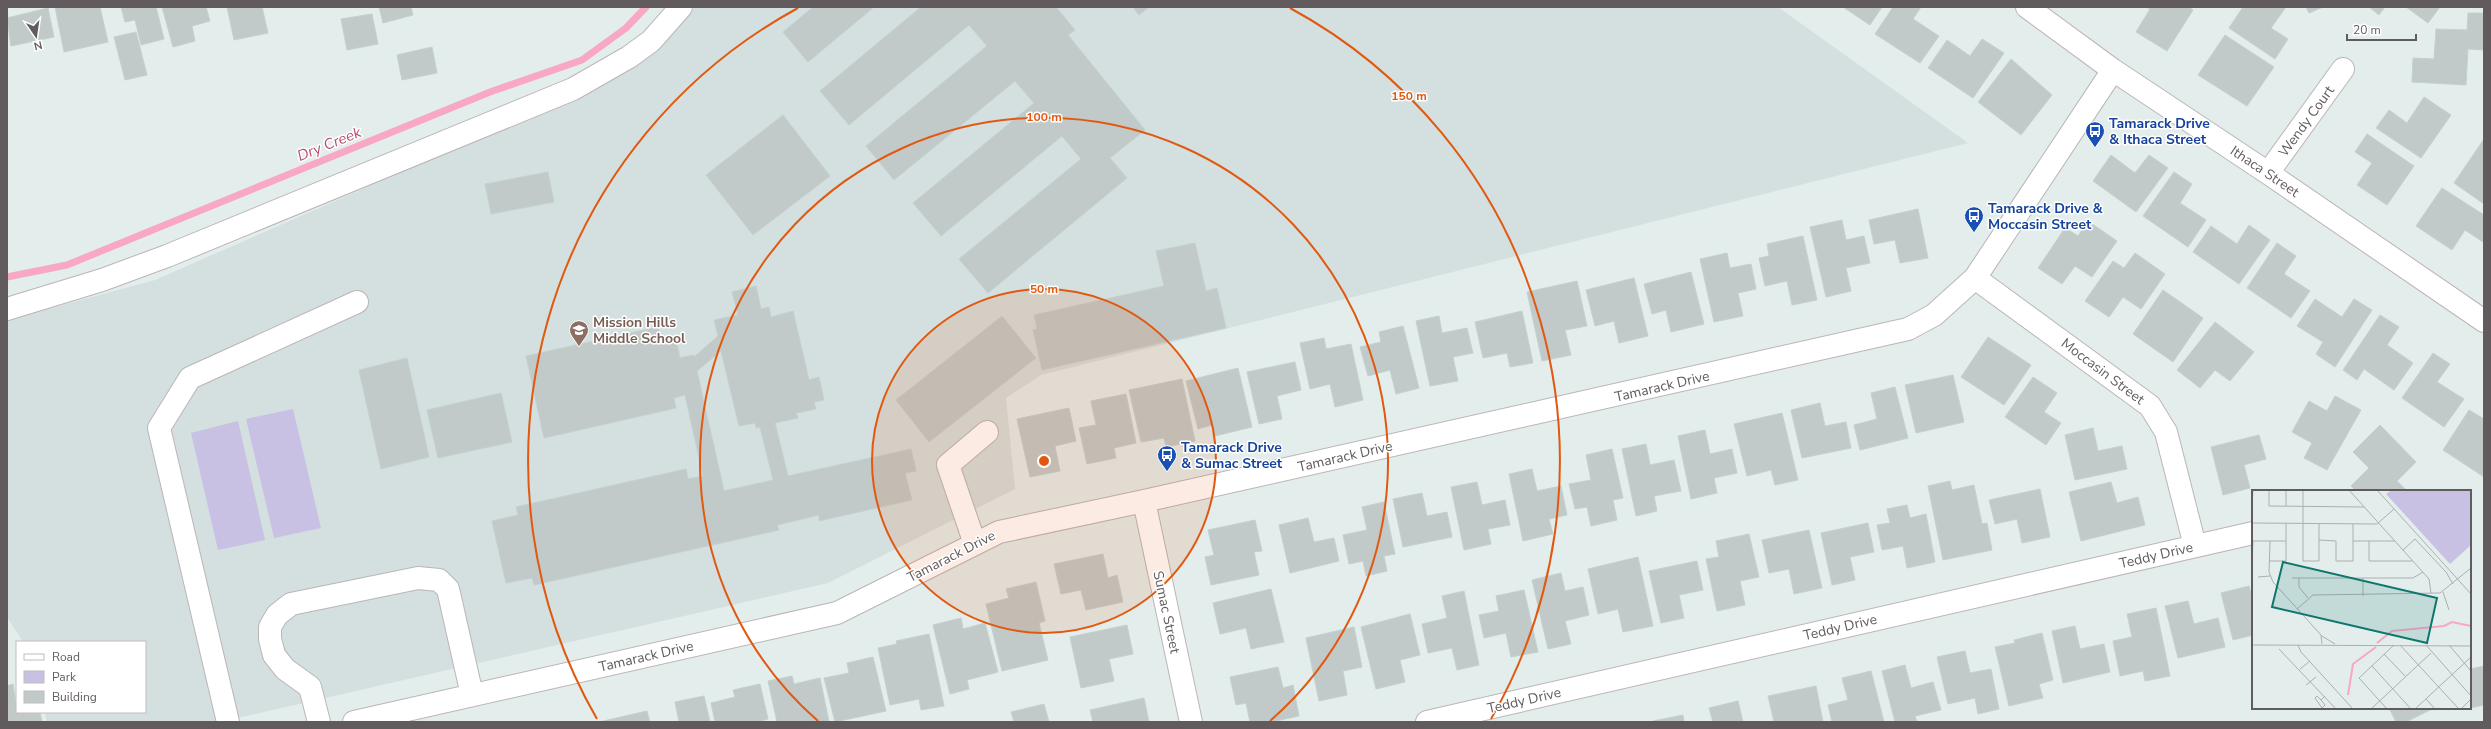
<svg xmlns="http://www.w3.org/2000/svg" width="2491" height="729" font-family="'Nunito Sans',sans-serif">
  <rect width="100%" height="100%" fill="#e3edec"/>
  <path fill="#d4dfdf" d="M695,7H1778L1968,143L1041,375L1006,398L1015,489L828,583L220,722H47L45,712H145V642H23L7,617V320L155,280L616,78L658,44Z"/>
  <path fill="#c8c1e3" d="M293,409L321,528L274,538L246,419Z
    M238,421L265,540L218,550L191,433Z"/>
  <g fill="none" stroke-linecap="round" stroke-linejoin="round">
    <path stroke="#f8a7c5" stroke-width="7" d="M7,277L67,265L490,92L582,60L626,28L646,7"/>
  </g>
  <path fill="#c1cac9" stroke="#c2d1cf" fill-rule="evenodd" d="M55,7H100L108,42L64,52Z
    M121,7H156L164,39L141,45L135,20L125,22Z
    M162,7H206L210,21L192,26L195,41L173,47Z
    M227,7H262L268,33L234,40Z
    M379,7H411L413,15L383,23Z
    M813,7H874L808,62L783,32Z
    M921,7H1056L1075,30L1068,35L1145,130L1110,158L1127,178L988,293L959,259L1081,159L1062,136L941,236L913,203L1034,103L1015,81L894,180L866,146L987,46L969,25L849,125L820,91Z
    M1133,7H1149L1139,15Z
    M1843,7H1882L1870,25Z
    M1893,7H1921L1913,19L1939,36L1920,63L1875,34Z
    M2146,7H2189L2193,10L2167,51L2136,32L2150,9Z
    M2243,7H2286L2271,28L2288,39L2275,59L2229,28Z
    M2306,7H2323L2309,13Z
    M2369,7H2385L2379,15Z
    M2406,7H2440L2428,23Z
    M48,8L54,37L11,46L7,18Z
    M2468,13H2484V50L2468,49L2466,85L2412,82L2413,58L2434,59L2436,29L2467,30Z
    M372,14L378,44L347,50L341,19Z
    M136,32L147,75L125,80L114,37Z
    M2225,35L2274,67L2247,106L2198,75Z
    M1982,39L2004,53L1973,98L1928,68L1947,40L1970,56Z
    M432,47L437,73L402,80L397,55Z
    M2011,59L2052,95L2021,135L1978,102Z
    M2424,97L2451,115L2421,158L2376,128L2389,110L2407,123Z
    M783,115L830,176L753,235L706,175Z
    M2367,134L2414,166L2387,205L2357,185L2372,163L2355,152Z
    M2484,139V204L2454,183Z
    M2111,155L2135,173L2149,155L2168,168L2136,212L2093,181Z
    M548,172L554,202L491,214L485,184Z
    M2174,172L2192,184L2180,203L2206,220L2188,247L2143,216Z
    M2442,188L2484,215L2483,242L2465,230L2452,250L2416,226Z
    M1918,209L1928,258L1900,263L1895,240L1874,244L1869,220Z
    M1842,220L1846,240L1864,236L1870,263L1846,268L1851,291L1826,297L1810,227Z
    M2088,221L2117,241L2092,277L2075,266L2062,284L2038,268L2065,228L2078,236Z
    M2249,225L2270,240L2239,284L2193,252L2211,226L2237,244Z
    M1803,236L1817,300L1792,305L1787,281L1765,286L1759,258L1769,256L1767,244Z
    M1195,243L1206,291L1217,288L1226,328L1042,370L1033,330L1037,329L1034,315L1164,286L1156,251Z
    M2277,243L2296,256L2284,274L2310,291L2291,318L2247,288Z
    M1727,253L1730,268L1751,264L1756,289L1738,293L1743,316L1714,322L1700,259Z
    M2135,253L2165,274L2141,309L2123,297L2109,317L2085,301L2113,261L2124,268Z
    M1691,272L1704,324L1671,332L1666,310L1652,314L1644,284Z
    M1634,278L1648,336L1619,343L1614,321L1595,326L1586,290Z
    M1577,281L1587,326L1565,330L1571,355L1542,361L1527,292Z
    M756,286L761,309L769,307L771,317L793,311L809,380L819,377L824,400L814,402L816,409L796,413L798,418L775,423L788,476L911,449L916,471L905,473L912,500L819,521V515L777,525L779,530L534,585L532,578L506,583L492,521L518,515L516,507L686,469L688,479L703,476L685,395L674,398L676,408L544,438L526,356L658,327L662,341L676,339L680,358L693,355L694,357L718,336L714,320L738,315L732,292ZM721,351L739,426L755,423L756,428L760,427L773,480L724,491L697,371Z
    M2163,290L2203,318L2173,362L2133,334Z
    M2315,299L2342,317L2354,299L2372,310L2335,367L2316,354L2323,342L2297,326Z
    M1522,311L1533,363L1510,367L1507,353L1483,358L1475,322Z
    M2380,315L2399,327L2387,345L2413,363L2394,390L2364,369L2357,380L2343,370Z
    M1002,316L1036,358L929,442L896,400Z
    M1439,316L1442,333L1467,328L1473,353L1453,357L1458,381L1430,386L1416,321Z
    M2215,322L2254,352L2230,381L2215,370L2200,388L2177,370Z
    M1403,326L1419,388L1396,394L1390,370L1368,376L1360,347L1381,342L1379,332Z
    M1988,337L2031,365L2004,405L1961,377Z
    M1324,338L1326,349L1351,344L1363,400L1335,407L1330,384L1310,389L1300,343Z
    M2433,353L2450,364L2437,382L2464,399L2444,427L2402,398Z
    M407,358L429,457L381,469L359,370Z
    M1295,362L1301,390L1277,396L1282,419L1259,424L1247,372Z
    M1238,368L1252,427L1215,436L1212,425L1198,429L1186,381Z
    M1953,375L1964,422L1916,433L1905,385Z
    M2033,377L2057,393L2044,412L2061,423L2046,445L2005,417Z
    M1182,379L1195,441L1166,447L1164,438L1141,442L1129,390Z
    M1895,387L1908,438L1860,450L1854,425L1877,419L1871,393Z
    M501,393L512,442L438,458L427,410Z
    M1126,394L1136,443L1114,448L1116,458L1087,464L1079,428L1096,425L1091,401Z
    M2335,396L2361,410L2327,470L2304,458L2312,443L2292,432L2309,401L2327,411Z
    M1820,403L1825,426L1846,422L1851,448L1802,458L1791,410Z
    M1069,408L1076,441L1055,446L1060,471L1030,477L1017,419Z
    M2469,410L2484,419V477L2443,450Z
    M1782,413L1798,480L1775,485L1771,470L1747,476L1734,424Z
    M2380,425L2416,462L2397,481L2405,489L2402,491H2356L2351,486L2369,468L2353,452Z
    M2093,428L2098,451L2122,446L2127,469L2075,480L2065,435Z
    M1705,430L1710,454L1732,449L1737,473L1714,478L1717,493L1691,499L1678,436Z
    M2259,435L2266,459L2244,465L2250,488L2223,495L2211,447Z
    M1646,444L1650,465L1674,460L1681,491L1654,496L1657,511L1636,516L1622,449Z
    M1612,449L1623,498L1613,500L1617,520L1591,526L1587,507L1575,509L1569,484L1591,480L1586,455Z
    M1532,469L1537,491L1561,486L1567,515L1549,519L1553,534L1523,541L1509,474Z
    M1950,481L1952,490L1974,485L1982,524L1987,523L1992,550L1943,560L1928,486Z
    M1477,482L1482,505L1505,500L1510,525L1488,529L1491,544L1464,550L1451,487Z
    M2111,482L2117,503L2138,497L2145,525L2081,541L2069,492Z
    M2040,489L2050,537L2022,543L2017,519L1995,524L1989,500Z
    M1422,493L1427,516L1447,512L1452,537L1403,547L1393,499Z
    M1384,502L1395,554L1384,556L1387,571L1366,576L1363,561L1349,564L1343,535L1367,530L1362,507Z
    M1907,505L1910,518L1926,514L1935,562L1907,568L1903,546L1882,550L1877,525L1890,523L1887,509Z
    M1308,518L1314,542L1334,538L1339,561L1290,573L1279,525Z
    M1255,520L1262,551L1254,552L1259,575L1211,585L1205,557L1214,555L1208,530Z
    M1868,523L1874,552L1850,557L1855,580L1832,585L1821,533Z
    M1809,530L1822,588L1794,594L1789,569L1769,573L1762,540Z
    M1749,534L1759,577L1740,581L1745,605L1717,611L1706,559L1719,557L1716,541Z
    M1103,554L1108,578L1117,575L1123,602L1086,610L1081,590L1061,594L1054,564Z
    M1638,557L1653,626L1623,632L1618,609L1598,614L1588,569Z
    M1697,561L1703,590L1679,595L1684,618L1661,623L1649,571Z
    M1561,573L1565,591L1583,587L1589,615L1565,621L1571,644L1548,649L1532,580Z
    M1036,582L1045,621L1039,623L1048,660L1002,671L986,604L1009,598L1006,589Z
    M2249,586L2253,601V635L2233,640L2221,593Z
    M1271,589L1284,642L1251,649L1246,628L1220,634L1213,603Z
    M1524,590L1538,652L1511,657L1506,633L1484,638L1479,615L1499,611L1496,596Z
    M1464,591L1479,665L1457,670L1452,648L1428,653L1422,624L1447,618L1442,596Z
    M2188,601L2194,624L2218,618L2225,647L2178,658L2165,606Z
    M2156,608L2170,676L2145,681L2143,671L2120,676L2113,641L2132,637L2127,614Z
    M1410,614L1420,655L1400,660L1405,682L1376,689L1361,627Z
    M961,618L963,629L985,623L998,672L967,680L969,689L950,694L933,625Z
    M1127,625L1133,654L1109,659L1114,681L1081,688L1070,637Z
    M2075,626L2080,649L2104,644L2110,672L2063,683L2052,631Z
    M1354,627L1362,667L1343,671L1347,695L1319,701L1306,638Z
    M2042,633L2053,680L2039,684L2043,698L2009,706L1995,647L2015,643L2014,640Z
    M929,634L944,706L921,710L919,699L890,705L878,648L897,644L896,641Z
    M1965,651L1970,673L1991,669L1999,709L1978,714L1975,698L1948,704L1937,657Z
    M873,657L886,711L835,722L824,678L849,673L847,663Z
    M1905,665L1911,688L1933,682L1941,710L1915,716L1917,722H1895L1882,671Z
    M2484,666V705L2470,708V669Z
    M1278,667L1283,688L1293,685L1299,716L1271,722H1250L1246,703L1236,705L1230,677Z
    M1871,671L1884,722H1832L1828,705L1848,700L1842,678Z
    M792,676L794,684L820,678L829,722H777L768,681Z
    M13,684L17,712H40L42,722H7V686Z
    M760,684L768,719L756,722H715L711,703L735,697L733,690Z
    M1816,686L1823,722H1774L1768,696Z
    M704,696L710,722H679L675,702Z
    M1144,698L1149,722H1093L1090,710Z
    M1738,701L1743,722H1713L1709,708Z
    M1044,704L1049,722H1014L1011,712Z
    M2389,708H2434L2406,722H2396Z
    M647,711L650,722H599Z
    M1683,715L1684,722H1653V721Z"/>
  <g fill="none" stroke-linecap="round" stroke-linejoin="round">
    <defs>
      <path id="minor" d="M2027,7L2113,70L2268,173L2484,321
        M2268,173L2343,69
        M1975,278L2150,406L2166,432L2195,546
        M7,309L102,280L167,256L573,89L629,57L651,41L681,7
        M1144,501L1191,722
        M975,544L948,465L987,432
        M228,722L159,428L190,378L357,302
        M319,722L310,687L285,669L274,655L270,639V627L277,615L291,604L418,578L439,580L448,589L472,695
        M354,722L837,613L999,532L1144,501L1908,329L1934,315L1975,278L2113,70
        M1427,722L2253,533"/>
    </defs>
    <use href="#minor" stroke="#bcb5b7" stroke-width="24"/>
    <use href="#minor" stroke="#fff" stroke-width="22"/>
  </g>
  <circle cx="1044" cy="461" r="172" fill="#e15910" fill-opacity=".12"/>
  <g fill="none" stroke="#e15910" stroke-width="2">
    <circle cx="1044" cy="461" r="172"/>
    <path d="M818 721A344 344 0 1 1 1270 721"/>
    <path d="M597 719A516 516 0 0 1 798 8M1290 8A516 516 0 0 1 1491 719"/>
  </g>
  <defs>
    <symbol id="bus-pin" viewBox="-11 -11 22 30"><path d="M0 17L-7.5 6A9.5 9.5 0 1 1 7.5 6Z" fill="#1a4fb4" stroke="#fff"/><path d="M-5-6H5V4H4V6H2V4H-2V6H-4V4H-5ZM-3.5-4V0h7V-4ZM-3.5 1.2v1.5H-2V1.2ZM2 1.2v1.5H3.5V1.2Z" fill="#fff"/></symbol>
    <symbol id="school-pin" viewBox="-11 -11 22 30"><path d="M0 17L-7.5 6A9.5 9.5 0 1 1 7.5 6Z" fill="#8d6e63" stroke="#fff"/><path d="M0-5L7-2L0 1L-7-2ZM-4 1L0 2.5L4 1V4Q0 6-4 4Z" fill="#fff"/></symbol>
  </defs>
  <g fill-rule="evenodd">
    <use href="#bus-pin" x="2084" y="120" width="22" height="30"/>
    <use href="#bus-pin" x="1963" y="205" width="22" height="30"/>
    <use href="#school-pin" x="568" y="319" width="22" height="30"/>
    <use href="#bus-pin" x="1156" y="444" width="22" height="30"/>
  </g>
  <g text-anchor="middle" stroke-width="3" stroke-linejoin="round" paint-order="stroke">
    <g font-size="14" fill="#625b5d" stroke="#fff">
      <text transform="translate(2306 121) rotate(-54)" y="5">Wendy Court</text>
      <text transform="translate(2265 171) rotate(34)" y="5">Ithaca Street</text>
      <text transform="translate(2103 371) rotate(37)" y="5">Moccasin Street</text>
      <text transform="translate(1662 386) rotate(-13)" y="5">Tamarack Drive</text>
      <text transform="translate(1345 456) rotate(-13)" y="5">Tamarack Drive</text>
      <text transform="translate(2156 555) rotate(-13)" y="5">Teddy Drive</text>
      <text transform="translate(951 556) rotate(-27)" y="5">Tamarack Drive</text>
      <text transform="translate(1167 612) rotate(78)" y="5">Sumac Street</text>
      <text transform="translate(1840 627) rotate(-13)" y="5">Teddy Drive</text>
      <text transform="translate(646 656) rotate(-13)" y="5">Tamarack Drive</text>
      <text transform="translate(1524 700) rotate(-13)" y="5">Teddy Drive</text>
    </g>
    <g font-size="14" font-weight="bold" fill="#164399" stroke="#fff" text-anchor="start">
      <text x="2109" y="128">Tamarack Drive<tspan x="2109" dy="16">&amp; Ithaca Street</tspan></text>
      <text x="1988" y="213">Tamarack Drive &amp;<tspan x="1988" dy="16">Moccasin Street</tspan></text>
      <text x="1181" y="452">Tamarack Drive<tspan x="1181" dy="16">&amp; Sumac Street</tspan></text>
    </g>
    <g font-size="14" font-weight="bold" fill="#785e54" stroke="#fff" text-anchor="start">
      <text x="593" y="327">Mission Hills<tspan x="593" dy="16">Middle School</tspan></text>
    </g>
    <g font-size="15" font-style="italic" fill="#ba4c6c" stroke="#fff">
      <text transform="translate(329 144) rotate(-22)" y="5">Dry Creek</text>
    </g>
  </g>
  <g transform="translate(2252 490)">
    <rect width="219" height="219" fill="#e3edec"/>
    <path d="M140,0H219V55L198,74L134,4Z" fill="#c8c1e3"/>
    <path fill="none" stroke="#f8a7c5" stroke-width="2" d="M125,153L140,141L192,136L200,132L219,136M96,205L101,174L124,157"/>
    <path fill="none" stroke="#abafaf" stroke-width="1" d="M17,0V16L112,17M34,0V16M51,0V71H67V34M97,0L177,89L179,103M125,0L219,104M0,16L1,0M0,33L125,34L142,19M67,50L84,51V71H101V34M0,51H34M18,51L17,82L21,92L69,145L70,154M101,51H143M117,51V71H160M151,60L163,49L194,82L201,94M0,70L1,51M17,71H34V33M6,87L18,86M40,88H161L171,82M47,88V97L56,108M191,102L197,120M111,106V88M45,119L61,105L188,103L219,78M70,146L83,154M0,155L219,156M46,155L49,162L101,219M148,155L207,219M174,155L219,206M197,155L219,181M27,159L84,219M132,164L153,186M120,176L159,219M48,179L58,171M54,195L64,187M174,209L183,219M69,210L73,215L70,218L63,208L65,206L69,210L73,206M119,219L179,163M135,219L107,188L142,155M163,219L219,167M209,219L219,209"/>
    <path fill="#0f766e" fill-opacity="0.15" stroke="#0f766e" stroke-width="2" d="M31,72L185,108L175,153L20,117Z"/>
    <rect width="219" height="219" fill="none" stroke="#625b5d" stroke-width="2"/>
  </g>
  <circle cx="1044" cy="461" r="6" fill="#e15910" stroke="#fff" stroke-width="2"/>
  <g font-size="12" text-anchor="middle" font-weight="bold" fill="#e15910" stroke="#fff" stroke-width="3" stroke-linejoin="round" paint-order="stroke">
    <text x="1409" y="100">150 m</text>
    <text x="1044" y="121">100 m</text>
    <text x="1044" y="293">50 m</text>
  </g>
  <rect width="2491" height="729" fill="none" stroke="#625b5d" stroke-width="16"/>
  <rect x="16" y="641" width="130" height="72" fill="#ffffff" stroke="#c0bdbe"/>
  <rect x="24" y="654" width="20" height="6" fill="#ffffff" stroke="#c0bdbe"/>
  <text x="52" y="661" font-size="12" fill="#625b5d">Road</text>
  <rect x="24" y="671" width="20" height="12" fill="#c8c1e3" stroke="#c0bdbe"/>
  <text x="52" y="681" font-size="12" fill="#625b5d">Park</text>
  <rect x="24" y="691" width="20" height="12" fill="#c1cac9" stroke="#c0bdbe"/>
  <text x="52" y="701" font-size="12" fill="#625b5d">Building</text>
  <g transform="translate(36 36) rotate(167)" stroke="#ffffff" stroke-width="3" paint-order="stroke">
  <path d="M0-3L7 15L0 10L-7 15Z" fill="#625b5d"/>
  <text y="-6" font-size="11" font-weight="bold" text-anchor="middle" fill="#625b5d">N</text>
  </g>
  <path d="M2347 34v6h69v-6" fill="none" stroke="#625b5d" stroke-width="2"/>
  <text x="2353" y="34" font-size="12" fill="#625b5d" stroke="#ffffff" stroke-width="3" paint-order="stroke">20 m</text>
</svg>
